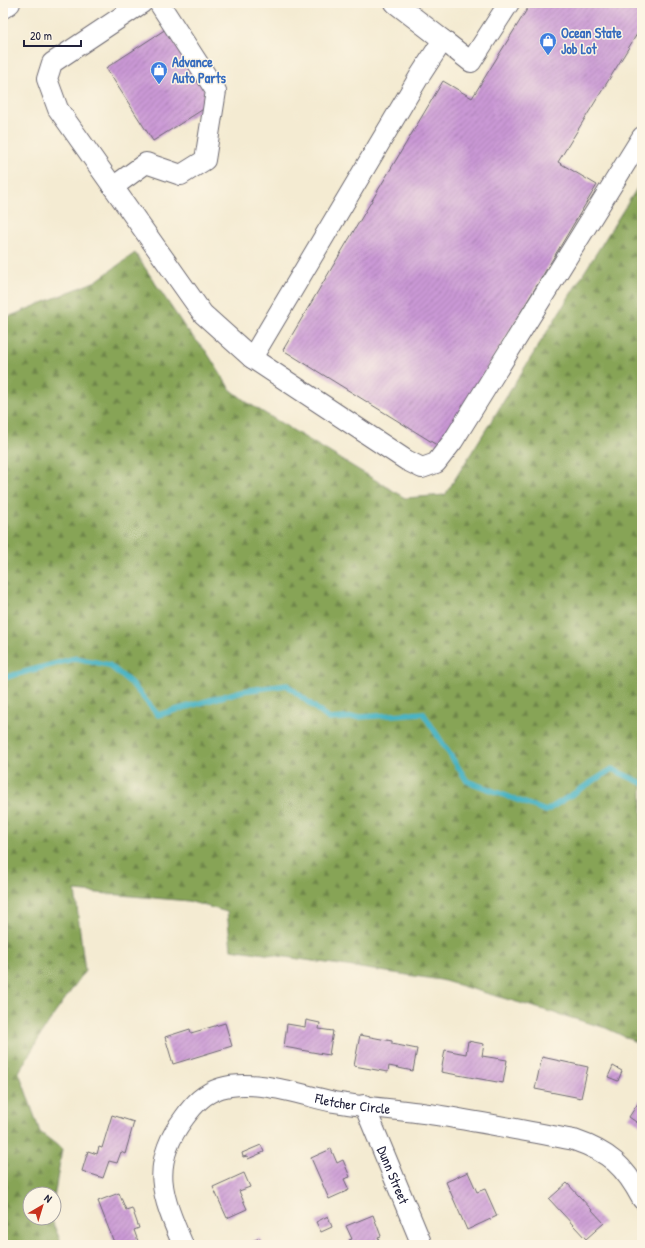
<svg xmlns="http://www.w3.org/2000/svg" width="645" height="1248" font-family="'Patrick Hand',sans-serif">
  <defs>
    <pattern id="forest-firs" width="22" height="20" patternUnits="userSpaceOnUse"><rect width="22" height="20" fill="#87a457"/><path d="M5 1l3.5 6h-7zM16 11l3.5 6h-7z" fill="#6e8549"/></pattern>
    <pattern id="building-hatch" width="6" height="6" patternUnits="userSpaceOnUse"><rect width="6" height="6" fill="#ca99d5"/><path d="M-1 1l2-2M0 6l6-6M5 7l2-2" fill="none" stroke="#a47cae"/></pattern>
  </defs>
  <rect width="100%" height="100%" fill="#fcf5e5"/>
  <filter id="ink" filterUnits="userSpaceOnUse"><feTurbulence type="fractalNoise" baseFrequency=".025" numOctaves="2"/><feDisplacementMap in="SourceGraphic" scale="8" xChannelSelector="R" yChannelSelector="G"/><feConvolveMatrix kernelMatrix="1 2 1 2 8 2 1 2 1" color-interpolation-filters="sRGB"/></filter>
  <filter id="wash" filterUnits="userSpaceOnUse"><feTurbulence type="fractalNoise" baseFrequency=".012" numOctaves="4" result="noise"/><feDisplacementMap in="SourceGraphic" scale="16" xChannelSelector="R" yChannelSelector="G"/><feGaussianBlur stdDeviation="0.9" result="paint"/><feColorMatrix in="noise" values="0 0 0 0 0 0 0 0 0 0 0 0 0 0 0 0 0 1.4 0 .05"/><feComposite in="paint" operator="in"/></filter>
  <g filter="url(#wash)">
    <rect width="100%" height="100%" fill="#f4ebd2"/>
    <path fill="url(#forest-firs)" stroke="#546349" d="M642,180V1045L606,1028L441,980L231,949L227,912L188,901L75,891L85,971L46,1026L19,1072L40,1132L62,1149L54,1198V1194H30V1218H51L62,1245H3V319L96,281L135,253L186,329L206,351L230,389L248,403L405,498L445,495Z"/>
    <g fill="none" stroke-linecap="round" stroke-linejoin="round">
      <path stroke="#46b2c3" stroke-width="5.5" d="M3,678L76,658L109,665L131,683L158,715L242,691L287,685L329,719L423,713L467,781L546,811L612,769L642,783"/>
    </g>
    <g id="blocks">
      <path fill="url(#building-hatch)" d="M531,3H642V26L558,162L597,185L440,447L283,350L443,81L472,98Z
        M166,29L213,103L153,141L106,68Z
        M306,1020L320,1023L319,1029L333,1031L329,1055L284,1047L287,1024L305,1027Z
        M225,1023L232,1046L173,1064L165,1037L190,1029L191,1033Z
        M360,1035L392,1041V1044L417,1049L413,1071L389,1066L388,1072L354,1066Z
        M468,1041L484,1044L482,1056L507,1060L503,1083L441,1072L445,1050L466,1054Z
        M542,1057L588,1067L581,1098L535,1089Z
        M613,1066L622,1071L618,1081L608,1077Z
        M642,1097V1126L629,1117Z
        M112,1115L134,1122L125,1154L121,1152L117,1163L109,1161L103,1178L82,1171L88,1151L97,1154L99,1147L102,1148Z
        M261,1145L264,1152L248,1159L247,1156L243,1157L242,1153Z
        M331,1149L337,1163L343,1160L350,1177L344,1179L349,1190L329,1199L311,1158Z
        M468,1172L477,1192L485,1189L497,1216L467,1230L446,1182Z
        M244,1173L250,1187L239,1191L247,1209L227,1218L213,1187Z
        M567,1183L604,1223L586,1239L549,1199Z
        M119,1193L126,1210L132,1208L139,1228L134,1230L139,1244L137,1245H115L98,1201Z
        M373,1215L381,1236L378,1237L381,1245H350L349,1240L352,1239L346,1226Z
        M328,1216L332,1227L321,1232L316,1222Z
        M260,1238L263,1245H243Z"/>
    </g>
  </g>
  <g filter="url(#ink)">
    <use href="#blocks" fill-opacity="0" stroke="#6c6870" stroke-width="1"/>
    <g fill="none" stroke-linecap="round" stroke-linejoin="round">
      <defs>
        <g id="minor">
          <path d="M142,3L52,63L47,79L58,109L203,314L252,358L419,77L443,40L395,3"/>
          <path d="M443,40L471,62L509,3"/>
          <path d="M113,187L146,163L181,175L205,160L216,91L159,3"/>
          <path d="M252,358L406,460L422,468L436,463L453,441L642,137"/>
          <path id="s1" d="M364,1105L422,1245"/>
          <path id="s2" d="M183,1245C162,1196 149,1165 184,1118C194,1104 204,1093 221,1088C254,1078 301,1095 334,1102C370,1108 407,1110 442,1116C486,1123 530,1132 574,1140C609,1152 625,1166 642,1199"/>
        </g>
        <path id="major" d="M3,7L9,3"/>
      </defs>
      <use href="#minor" stroke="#6c6870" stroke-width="22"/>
      <use href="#major" stroke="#6c6870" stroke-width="24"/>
      <use href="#minor" stroke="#fff" stroke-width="20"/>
      <use href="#major" stroke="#fff" stroke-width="22"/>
    </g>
  </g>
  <defs>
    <symbol id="shop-pin" viewBox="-11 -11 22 30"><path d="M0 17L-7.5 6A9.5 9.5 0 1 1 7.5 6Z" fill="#3f7fe0" stroke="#fcf5e5"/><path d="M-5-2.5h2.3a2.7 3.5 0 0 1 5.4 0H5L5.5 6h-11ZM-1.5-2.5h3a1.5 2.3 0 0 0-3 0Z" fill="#fff"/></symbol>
  </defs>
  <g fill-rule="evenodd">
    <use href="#shop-pin" x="538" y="31" width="20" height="27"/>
    <use href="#shop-pin" x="149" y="60" width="20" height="27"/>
  </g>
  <g text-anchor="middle" stroke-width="3" stroke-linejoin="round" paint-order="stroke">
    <g font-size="14" font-weight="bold" fill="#366cbe" stroke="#fcf5e5" text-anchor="start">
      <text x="561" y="38">Ocean State<tspan x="561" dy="16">Job Lot</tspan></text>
      <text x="172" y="67">Advance<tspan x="172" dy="16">Auto Parts</tspan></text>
    </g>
    <g font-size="14" fill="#22223b" stroke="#fcf5e5">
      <text dy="5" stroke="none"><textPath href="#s2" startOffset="318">Fletcher Circle</textPath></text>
      <text dy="5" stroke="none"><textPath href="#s1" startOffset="76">Dunn Street</textPath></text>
    </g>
  </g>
  <rect width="645" height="1248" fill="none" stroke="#fcf5e5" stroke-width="16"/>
  <g transform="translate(42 1206) rotate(38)"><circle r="19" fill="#fcf5e5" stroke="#a5a1a1"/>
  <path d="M0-3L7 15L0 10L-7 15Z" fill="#c8321e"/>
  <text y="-6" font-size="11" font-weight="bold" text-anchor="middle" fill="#22223b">N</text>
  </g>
  <path d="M24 40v6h57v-6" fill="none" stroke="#22223b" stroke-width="2"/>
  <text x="30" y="40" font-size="12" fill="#22223b" stroke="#fcf5e5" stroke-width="3" paint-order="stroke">20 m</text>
</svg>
